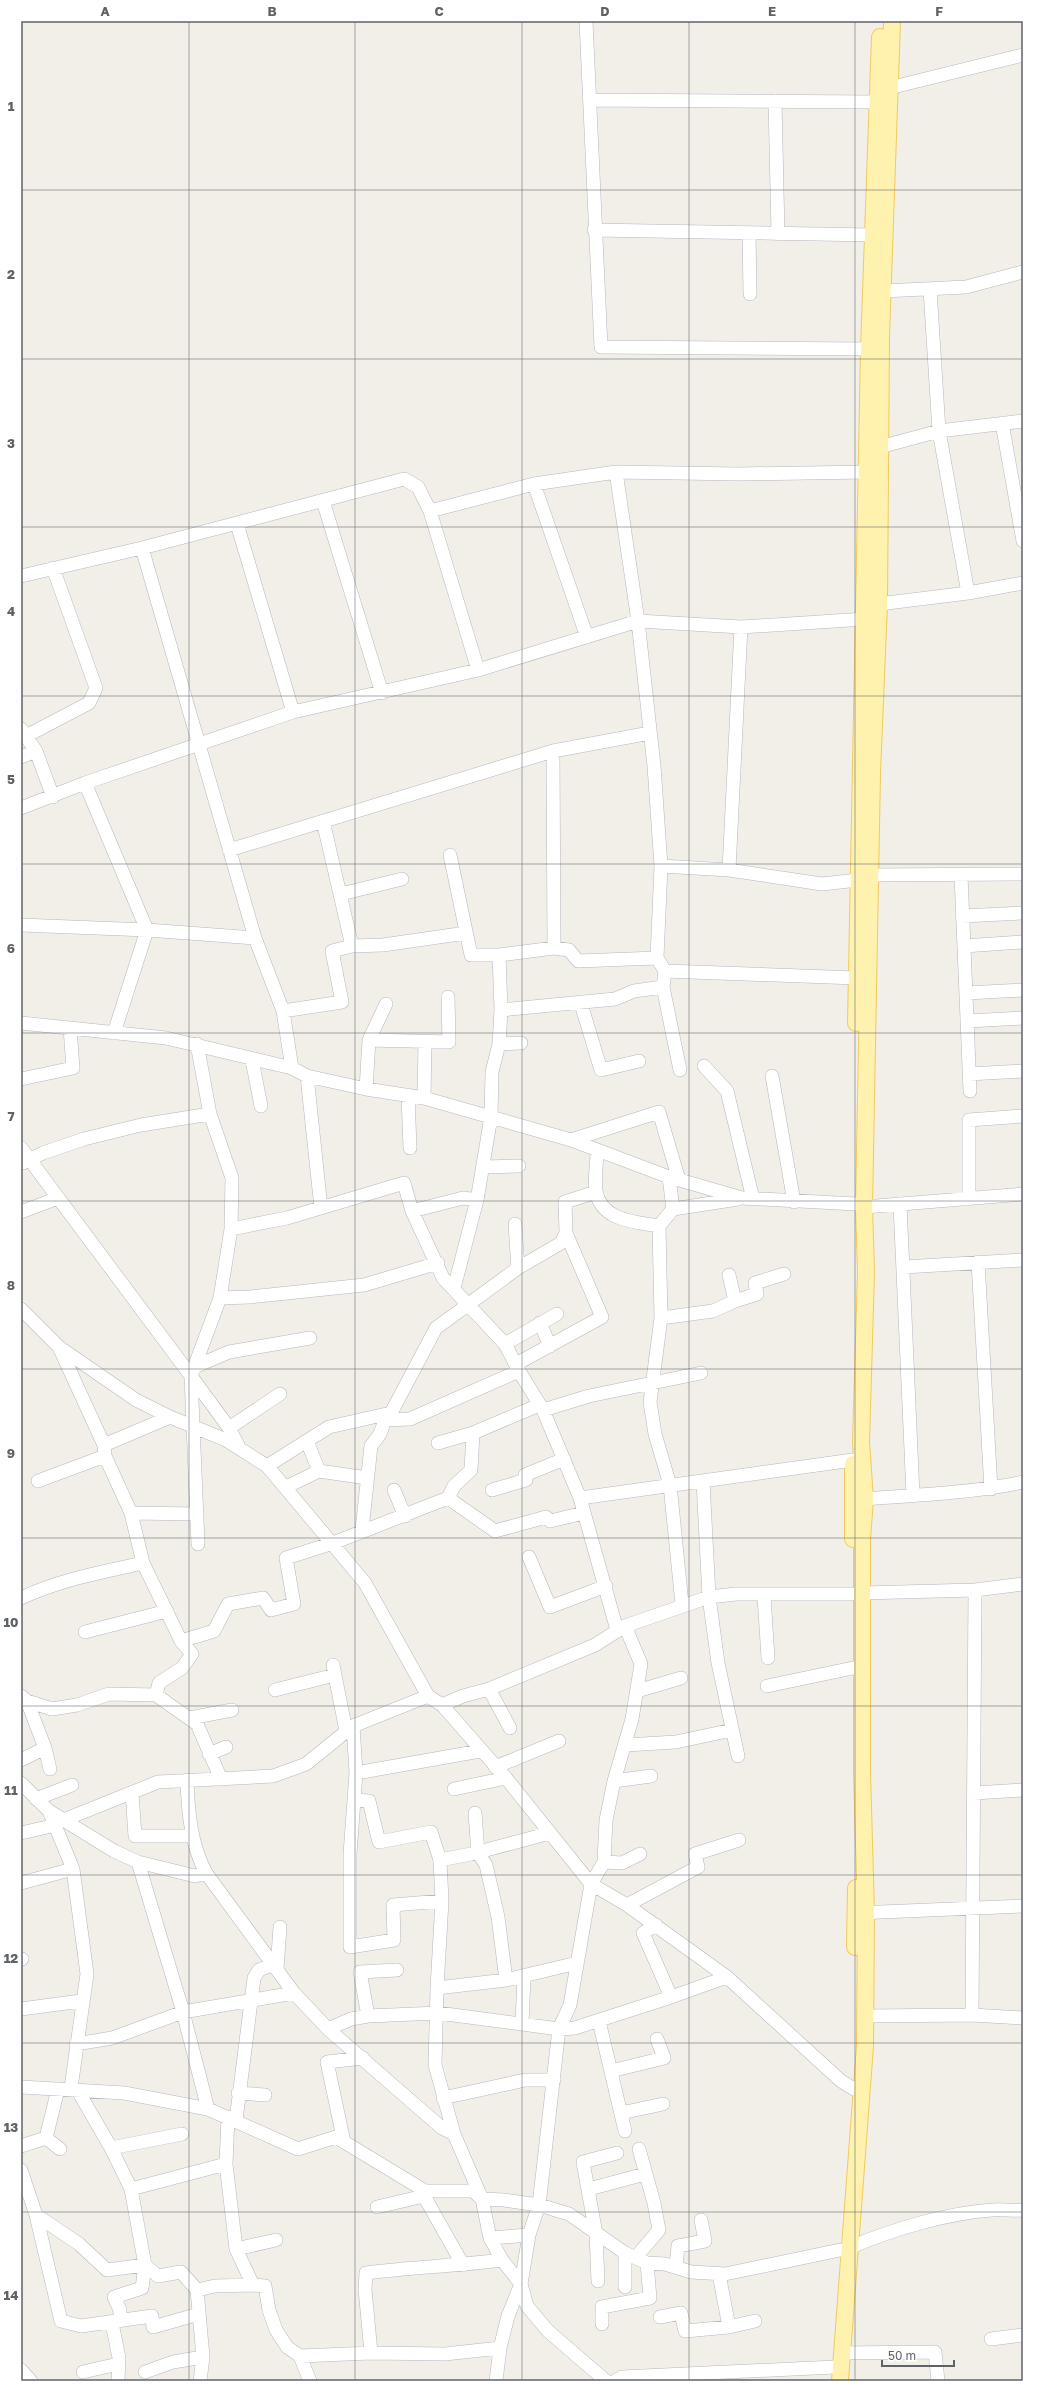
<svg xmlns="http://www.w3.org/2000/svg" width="1044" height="2402" font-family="'Golos Text',sans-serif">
  <rect width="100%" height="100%" fill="#f1efe8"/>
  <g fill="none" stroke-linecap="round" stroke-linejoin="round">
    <defs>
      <path id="minor" d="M586,21L601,347L869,349
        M889,88L1023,55
        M590,100L877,102
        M775,101L778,234
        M594,230L872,235
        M749,233L750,294
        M883,291L966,287L1023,272
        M1002,423L1023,541
        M880,447L939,431L1023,421
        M616,472L638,621L654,766L661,866L657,958L665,971L663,987L680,1070
        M534,484L587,637
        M323,501L382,693
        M430,511L534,484L616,472L738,474L867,472
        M237,524L293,712
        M142,548L255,938L283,1011L292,1068
        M21,576L142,548L404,479L418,487L430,511L478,670
        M968,593L1023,583
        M879,604L968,593L939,431L930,289
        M21,729L36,751L53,797
        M26,736L89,703L96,688L53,568
        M553,751L554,948
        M21,757L36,751
        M85,783L147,930L114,1033
        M21,808L85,783L293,712L478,670L638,621L741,627L865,619
        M323,821L352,946
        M229,850L553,751L650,733
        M450,855L471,955H499L554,948L569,950L578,961L657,958
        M661,866L729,870L822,884L858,880
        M729,870L741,627
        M870,875L1023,874
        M961,875L970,1091
        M341,894L402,879
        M962,916L1023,913
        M21,925L147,930L255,938
        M964,946L1023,942
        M665,971L856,978
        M967,993L1023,990
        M581,1004L601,1070L639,1061
        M501,1010L615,999L634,991L663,987
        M283,1011L342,1002L332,951L352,946L383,945L466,933
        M968,1021L1023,1018
        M21,1023L166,1038L292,1068L307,1076L366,1089L424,1098L571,1140L669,1177L742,1198L856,1204
        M369,1040L449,1042L448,997
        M197,1044L210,1114L232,1178L231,1229L220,1298L191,1376L229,1428L240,1449
        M499,1044L521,1043
        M252,1060L261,1106
        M704,1066L727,1091L753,1199
        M969,1074L1023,1071
        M307,1076L321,1208
        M772,1076L794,1202
        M21,1079L73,1068L70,1028
        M366,1089L369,1040L386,1004
        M408,1095L410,1148
        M424,1098L425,1043
        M571,1140L659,1112L679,1180
        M21,1148L191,1376L198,1544
        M597,1151C597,1163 594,1179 596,1191C601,1221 635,1222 659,1226L673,1209L738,1199
        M23,1163L43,1153L84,1139L141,1125L210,1114
        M484,1167L519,1166
        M669,1177L673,1209
        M969,1199V1120L1023,1116
        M900,1204L913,1495
        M864,1207L1023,1194
        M412,1211L463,1198L477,1200
        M21,1212L58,1198
        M515,1224L518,1268
        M659,1226L661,1318L650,1402L655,1434L670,1485L682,1604
        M231,1229L287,1218L404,1183L412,1211L443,1278L505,1344L519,1371L543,1410L580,1498L617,1630
        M978,1262L991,1489
        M904,1267L1023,1260
        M729,1275L735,1301
        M454,1288L477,1200L491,1117L492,1072L499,1044L501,1010L499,955
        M220,1298L250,1297L364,1285L438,1263
        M21,1309L59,1347L136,1400L170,1417L226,1440L267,1466L365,1583L428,1696L442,1705L506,1778L591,1884L627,1905L727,1977L841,2081L854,2089
        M661,1318L713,1311L735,1301L757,1294L755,1283L784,1274
        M540,1323L550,1346
        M505,1344L557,1314
        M59,1347L104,1445L105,1456L131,1513L143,1563L181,1641L192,1654L182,1668L159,1683L156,1695
        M516,1364L602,1317L566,1233L565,1202L596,1192
        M194,1367L229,1352L310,1338
        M543,1410L589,1396L701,1373
        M385,1420L410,1419L519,1371
        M229,1428L280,1394
        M307,1441L319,1471L367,1478
        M438,1443L473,1433L539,1405
        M104,1445L170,1417
        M267,1466L329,1427L391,1413
        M38,1481L105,1456
        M703,1481L709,1597L718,1663L738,1756
        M286,1487L319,1471
        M394,1490L405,1516
        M492,1490L526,1480L525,1475L564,1459
        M448,1498L495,1531L546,1517L550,1521L584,1513
        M580,1498L853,1460
        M865,1499C919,1495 971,1493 1023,1482
        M131,1513L197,1514
        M362,1530L371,1446L380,1434L385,1420L391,1413L436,1328L518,1268L561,1243L566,1233
        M529,1557L550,1607L606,1586
        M862,1593L975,1590L1023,1584
        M764,1596L768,1658
        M21,1598C59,1580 102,1572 143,1563
        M85,1632L167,1611
        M181,1641L214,1631L228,1604L263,1598L271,1610L294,1604L286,1558L333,1543L448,1498L454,1486L471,1470L473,1433
        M333,1665L346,1731
        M767,1686L853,1668
        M489,1689L510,1728
        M275,1690L335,1675
        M637,1691L681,1678
        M21,1696L27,1701L52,1709L77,1705L109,1694L156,1695L197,1724L221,1779
        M27,1701L45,1748
        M442,1705L463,1696L489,1689L595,1645L625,1626L709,1597L736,1594H852
        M190,1718L232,1710
        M353,1726L356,1773L350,1854V1947L394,1940L393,1905L442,1901
        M626,1745L676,1742L732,1730
        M209,1754L226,1747
        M21,1760L45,1748L50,1769
        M495,1767L559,1741
        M356,1773L480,1751
        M187,1780C188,1812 191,1845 206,1873
        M614,1781L651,1776
        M21,1783L49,1811L114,1851L138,1862L195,1876L206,1873L294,1993L328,2029L442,2128L454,2134L482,2199L490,2238L502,2260L521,2284L527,2306L548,2331L606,2381
        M454,1789L506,1778
        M132,1793L135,1836H192
        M974,1793L1023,1790
        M36,1799L72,1785
        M355,1800L369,1801L379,1842L431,1832L440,1860
        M49,1811L73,1869L87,1974L71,2088
        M475,1813L478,1853L486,1865L498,1917L506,1980
        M66,1819L158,1782L273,1776L306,1764L353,1726L428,1696
        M21,1833L56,1825
        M138,1862L183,2012L208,2109
        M604,1862L622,1863L640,1854
        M21,1883L73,1869
        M627,1905L698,1867L695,1854L739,1840
        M857,1913L1023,1906
        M656,1925L643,1933L671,1997
        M21,1959H22
        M277,1969L280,1927
        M437,1988L506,1980L577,1963
        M21,2009L81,2001
        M972,2015L975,1590
        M368,2016L360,1972L397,1970
        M866,2016L972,2015L1023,2018
        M599,2021L625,2131
        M522,2024L524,1976
        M328,2029L351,2019L368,2016L438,2013L559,2029L575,2028L671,1997L727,1977
        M76,2044L112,2038L183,2012L294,1993
        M611,2071L664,2058L657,2039
        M21,2087L124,2093L208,2109L298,2149L336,2137L425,2191H473L482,2199L504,2200L539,2205L569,2214L625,2253L647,2263L665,2264L691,2272L725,2274L840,2250
        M58,2089L46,2138L60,2149
        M78,2091L111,2148L131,2189L145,2265L142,2288L114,2297L120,2310V2319
        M238,2093L265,2095
        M443,2098L525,2080H554
        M621,2113L663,2104
        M228,2117L226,2164L236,2249L253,2285L265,2286L269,2310L276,2330L287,2347L300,2356L310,2381
        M236,2120L254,1978L259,1970L274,1964
        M454,2134L435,2065L437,1988L442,1901L440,1860L471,1854L550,1833
        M344,2142L327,2062L363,2058
        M21,2146L46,2138
        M111,2148L182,2134
        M21,2170L36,2215L61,2321L81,2326L152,2316L153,2327L199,2314
        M131,2189L226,2164
        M589,2189L645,2174
        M425,2191L424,2196L463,2265
        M377,2207L424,2196
        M36,2215L79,2244L107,2270L145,2265L158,2276L181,2272L197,2290L215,2286L253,2285
        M490,2238L529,2235
        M849,2248C890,2230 947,2213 992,2210C1002,2209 1013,2211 1023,2210
        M236,2249L276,2240
        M625,2253V2287
        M636,2257L659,2230L654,2203L639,2149
        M676,2267L678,2246L705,2241L701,2220
        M719,2274L729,2327
        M598,2281L596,2234L583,2162L617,2153
        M197,2290L203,2357L200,2381
        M660,2317L681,2313L685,2331L729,2327L755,2321
        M112,2323L119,2358L118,2381
        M602,2324V2307L650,2298L647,2263
        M991,2339L1023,2335
        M371,2353L365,2289L366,2273C411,2267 456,2266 502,2260
        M842,2353L935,2352L938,2381
        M300,2356L371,2353L445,2354L500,2348
        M21,2370L31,2381
        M83,2372L118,2364
        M145,2372L173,2362L203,2357
        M496,2381L500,2348L508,2316L521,2284L529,2235L539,2205L559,2029L570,2005L591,1884L604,1862L606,1820L614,1781L632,1719L641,1664L625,1626
        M615,2381L622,2377L835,2367"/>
      <path id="major" d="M856,1023L869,349L880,37
        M853,1539V1464
        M855,1947L856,1888
        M840,2381L865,2046L866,1913L862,1772V1539L865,1499L861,1442L866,1272L864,1207L872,773L879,604L881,336L892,21"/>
    </defs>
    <use href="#minor" stroke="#b5b8bc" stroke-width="14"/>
    <use href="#major" stroke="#f2c960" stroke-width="18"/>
    <use href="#minor" stroke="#fff" stroke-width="13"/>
    <use href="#major" stroke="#fff2af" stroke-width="16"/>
  </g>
  <path fill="none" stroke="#5f6368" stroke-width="1" stroke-opacity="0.55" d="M189,21V2381M355,21V2381M522,21V2381M689,21V2381M855,21V2381M21,190H1023M21,359H1023M21,527H1023M21,696H1023M21,864H1023M21,1033H1023M21,1201H1023M21,1369H1023M21,1538H1023M21,1706H1023M21,1875H1023M21,2043H1023M21,2212H1023"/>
  <rect width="1044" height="2402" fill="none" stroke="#ffffff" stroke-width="44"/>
  <path d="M882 2360v6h72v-6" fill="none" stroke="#5f6368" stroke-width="2"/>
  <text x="888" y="2360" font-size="12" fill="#5f6368" stroke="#ffffff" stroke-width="3" paint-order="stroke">50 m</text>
  <rect x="22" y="22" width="1000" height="2358" fill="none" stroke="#5f6368" stroke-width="1.5"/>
  <g font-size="13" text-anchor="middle" font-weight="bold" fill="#5f6368">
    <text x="105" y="16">A</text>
    <text x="272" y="16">B</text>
    <text x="439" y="16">C</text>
    <text x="605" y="16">D</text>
    <text x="772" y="16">E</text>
    <text x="939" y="16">F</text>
    <text x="11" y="111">1</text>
    <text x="11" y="279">2</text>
    <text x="11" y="448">3</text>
    <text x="11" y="616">4</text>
    <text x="11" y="784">5</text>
    <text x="11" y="953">6</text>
    <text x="11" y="1121">7</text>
    <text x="11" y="1290">8</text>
    <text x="11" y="1458">9</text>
    <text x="11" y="1627">10</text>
    <text x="11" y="1795">11</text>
    <text x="11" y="1963">12</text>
    <text x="11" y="2132">13</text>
    <text x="11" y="2300">14</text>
  </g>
</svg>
